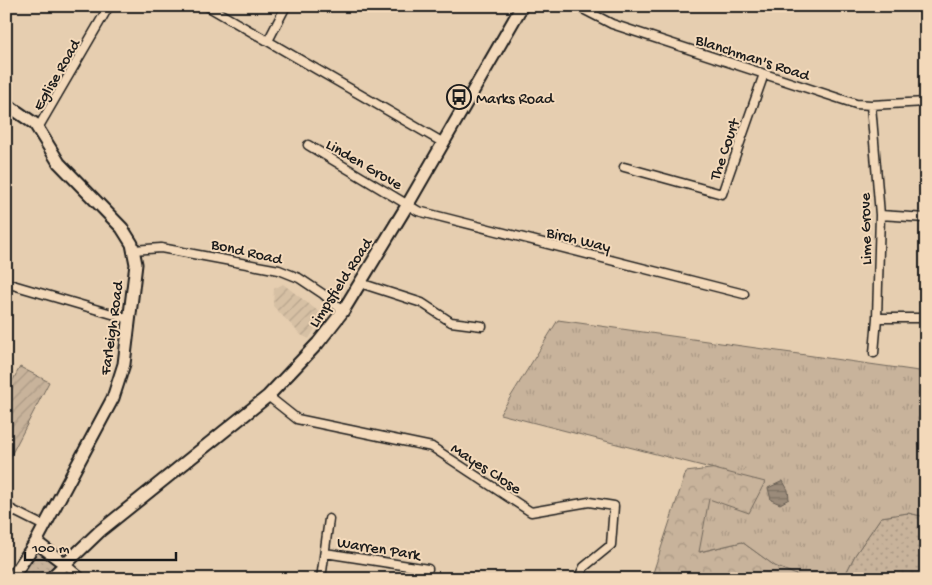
<svg xmlns="http://www.w3.org/2000/svg" width="932" height="585" font-family="'Gochi Hand',sans-serif">
  <defs>
    <pattern id="industrial-furrows" width="10" height="10" patternUnits="userSpaceOnUse" patternTransform="scale(1.25)"><rect width="10" height="10" fill="#d6c0a4"/><path d="M-1 1l2-2M0 10L10 0M9 11l2-2" fill="none" stroke="#b7a48d"/></pattern>
    <pattern id="grass-dots" width="8" height="8" patternUnits="userSpaceOnUse" patternTransform="scale(1.25)"><rect width="8" height="8" fill="#c8b39b"/><path d="M2 2h.1M6 6h.1" fill="none" stroke="#ab9985" stroke-width="1.8" stroke-linecap="round"/></pattern>
    <pattern id="forest-crowns" width="20" height="18" patternUnits="userSpaceOnUse" patternTransform="scale(1.25)"><rect width="20" height="18" fill="#c8b39b"/><path d="M2 6a3 3 0 1 1 6 0M12 15a3 3 0 1 1 6 0" fill="none" stroke="#ab9985"/></pattern>
    <pattern id="park-tufts" width="24" height="20" patternUnits="userSpaceOnUse" patternTransform="scale(1.25)"><rect width="24" height="20" fill="#c8b39b"/><path d="M3 7l-1-3M5 7V3M7 7l1-3M15 17l-1-3M17 17v-4M19 17l1-3" fill="none" stroke="#ab9985"/></pattern>
    <pattern id="garden-furrows" width="10" height="10" patternUnits="userSpaceOnUse" patternTransform="scale(1.25)"><rect width="10" height="10" fill="#c8b39b"/><path d="M-1 1l2-2M0 10L10 0M9 11l2-2" fill="none" stroke="#ab9985"/></pattern>
    <pattern id="water-rules" width="6" height="5" patternUnits="userSpaceOnUse" patternTransform="scale(1.25)"><rect width="6" height="5" fill="#9b8b7a"/><path d="M0 2.5h6" fill="none" stroke="#7e7163"/></pattern>
  </defs>
  <rect width="100%" height="100%" fill="#e6ceb0"/>
  <filter id="ink" filterUnits="userSpaceOnUse"><feTurbulence type="fractalNoise" baseFrequency=".02" numOctaves="2"/><feDisplacementMap in="SourceGraphic" scale="10" xChannelSelector="R" yChannelSelector="G"/><feConvolveMatrix kernelMatrix="1 2 1 2 8 2 1 2 1" color-interpolation-filters="sRGB"/></filter>
  <g filter="url(#ink)">
    <path fill="url(#industrial-furrows)" d="M283,284L323,315L309,339L301,335L273,306L274,289Z"/>
    <path fill="url(#grass-dots)" stroke="#72685c" d="M908,513L926,517V579H843L855,555L881,517Z
      M37,549L55,564L41,579H20Z"/>
    <path fill="url(#forest-crowns)" stroke="#72685c" d="M758,463L784,508L700,552L742,542L775,566L809,579H651L686,472Z"/>
    <path fill="url(#park-tufts)" stroke="#72685c" d="M558,320L926,372V517L908,513L881,517L855,555L843,579H806L775,566L742,542L699,552L709,499L749,513L765,482L500,414Z"/>
    <path fill="url(#garden-furrows)" stroke="#72685c" d="M20,367L49,382L6,465V393Z"/>
    <path fill="url(#water-rules)" stroke="#685f54" d="M783,481L788,490L789,499L780,504L771,500L768,488Z"/>
    <g fill="none" stroke-linecap="round" stroke-linejoin="round">
      <defs>
        <path id="street" d="M207,6L442,142
          M577,6L612,24L856,104L871,105L926,102
          M268,41L286,6
          M871,105L880,215L877,318L874,353
          M38,128L109,6
          M308,145L418,211L744,294
          M624,167L722,194L764,74
          M880,215L926,218
          M133,250L161,248L279,270L299,278L323,294L343,311
          M6,283L129,319
          M360,283L422,303L451,322L482,326
          M877,318H926
          M268,396L297,419L432,447L531,512L589,502L614,506L611,545L584,567L578,579
          M6,507L44,526
          M325,553L428,569
          M65,564L83,579
          M321,579L329,519"/>
        <path id="secondary" d="M6,104L35,124L59,163L122,228L132,244L136,264L124,364L113,398L36,542L11,579
          M36,542L65,564
          M50,579L100,531L268,396L318,343L343,311L408,204L522,6"/>
      </defs>
      <use href="#street" stroke="#1c1c1c" stroke-width="11"/>
      <use href="#secondary" stroke="#1c1c1c" stroke-width="15"/>
      <use href="#street" stroke="#f3d9ba" stroke-width="8"/>
      <use href="#secondary" stroke="#f3d9ba" stroke-width="11"/>
    </g>
  </g>
  <defs>
    <symbol id="bus-ring" viewBox="-11 -11 22 22"><circle r="9.5" fill="#f3d9ba" stroke="#1c1c1c" stroke-width="1.5"/><path d="M-5-6H5V4H4V6H2V4H-2V6H-4V4H-5ZM-3.5-4V0h7V-4ZM-3.5 1.2v1.5H-2V1.2ZM2 1.2v1.5H3.5V1.2Z" fill="#1c1c1c"/></symbol>
  </defs>
  <g fill-rule="evenodd">
    <use href="#bus-ring" x="445" y="83" width="28" height="28"/>
  </g>
  <g text-anchor="middle" stroke-width="4" stroke-linejoin="round" paint-order="stroke">
    <g font-size="16" fill="#1c1c1c" stroke="#f3d9ba">
      <text transform="translate(753 56) rotate(18)" y="6">Blanchman's Road</text>
      <text transform="translate(55 74) rotate(-60)" y="6">Eglise Road</text>
      <text transform="translate(723 149) rotate(-71)" y="6">The Court</text>
      <text transform="translate(365 163) rotate(30)" y="6">Linden Grove</text>
      <text transform="translate(864 229) rotate(-91)" y="6">Lime Grove</text>
      <text transform="translate(579 238) rotate(14)" y="6">Birch Way</text>
      <text transform="translate(247 250) rotate(13)" y="6">Bond Road</text>
      <text transform="translate(339 282) rotate(-57)" y="6">Limpsfield Road</text>
      <text transform="translate(110 328) rotate(-82)" y="6">Farleigh Road</text>
      <text transform="translate(487 467) rotate(33)" y="6">Mayes Close</text>
      <text transform="translate(379 547) rotate(9)" y="6">Warren Park</text>
    </g>
    <g font-size="16" fill="#1c1c1c" stroke="#f3d9ba" text-anchor="start">
      <text x="476" y="103">Marks Road</text>
    </g>
  </g>
  <rect width="932" height="585" fill="none" stroke="#f3d9ba" stroke-width="25"/>
  <rect x="12" y="12" width="907" height="560" fill="none" stroke="#1c1c1c" stroke-width="2" filter="url(#ink)"/>
  <path d="M25 552v8h151v-8" fill="none" stroke="#1c1c1c" stroke-width="2.5"/>
  <text x="32" y="552" font-size="15" fill="#1c1c1c" stroke="#f3d9ba" stroke-width="4" paint-order="stroke">100 m</text>
</svg>
